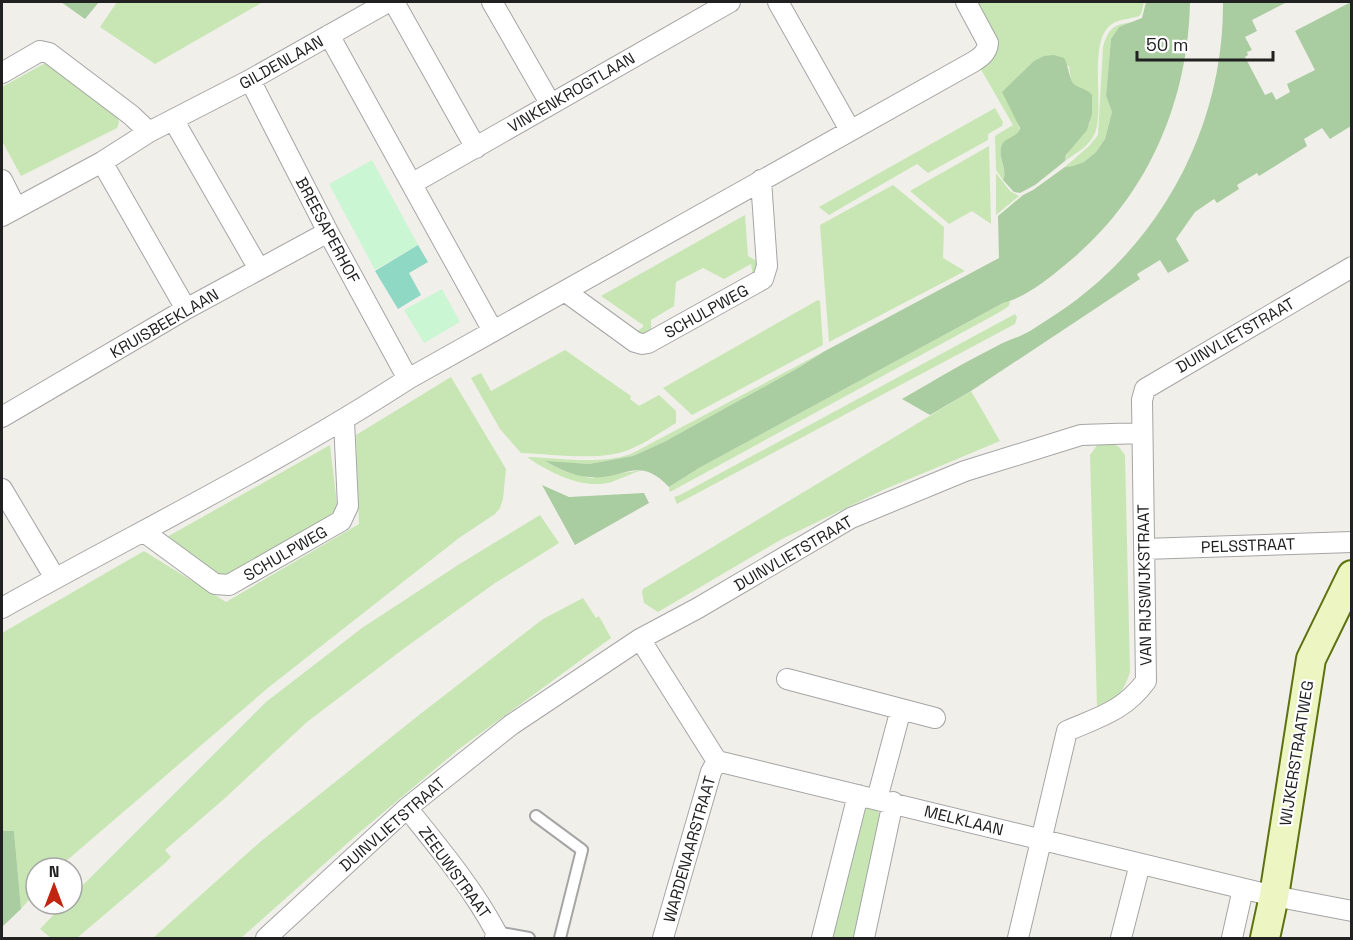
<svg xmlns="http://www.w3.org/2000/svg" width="1353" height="940" font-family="'Space Grotesk',sans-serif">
  <rect width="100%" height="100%" fill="#f1efe9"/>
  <path fill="#c7e6b4" d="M117,2H263L155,64L100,27Z
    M972,2H1144L1141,14L1139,16C1131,19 1119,19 1112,24C1087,40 1105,108 1095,133C1090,146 1076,153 1065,161C1066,149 1085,136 1090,122L1071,79L1069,66L1034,61L1029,68L1017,121L1020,132C1015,136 1008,138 1003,143C995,152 1008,170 1003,180L996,170L995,136L1013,125L979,66L990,59Z
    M1136,22L1119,27L1111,39L1106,96L1112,112L1105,139L1096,152L1084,162L1073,166L1065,167L1089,146L1098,135L1103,47C1109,26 1115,24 1136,22Z
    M47,62L117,116L119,122L117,128L21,176L2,141V87Z
    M995,108L1003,122L1002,126L988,134V140L928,173L917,164L829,215L819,207Z
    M989,146L991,224L972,211L949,224L910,191Z
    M996,173L1010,191L1019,196L996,215Z
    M893,185L944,227L943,258L965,271L829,342L820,225Z
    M745,215L748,256L762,264L753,276L751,264L724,279L703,268L676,282L674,306L651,320V335L646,337L634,333L643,327V325L601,296Z
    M818,300L820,301L823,345L692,415L663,388Z
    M1010,301L1009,306L998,313L670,492L669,487L699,468L1003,303Z
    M1015,314L1017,317L1015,324L677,504L674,497L680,495Z
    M565,350L631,396L630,399L639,406L659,395L676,411V423C659,433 639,448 619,453C592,460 550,454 521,453L500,429L471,378L481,373L491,391Z
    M825,351L798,368L664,442L633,456L589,464L546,462L566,472L591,478L643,470C632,473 622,478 612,482C583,490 550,473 527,457C560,458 599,465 631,454Z
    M451,377L506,469L503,499L500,508L495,514L459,538L269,687L58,868H36V892L21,909L14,831H2V633L144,551L226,602L359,524L356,435Z
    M971,391L1000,441L883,490L782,539L658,612L644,603L642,592L643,589Z
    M1103,437L1119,447L1125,455L1130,672C1123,693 1118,698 1097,706L1090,455Z
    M330,445L338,513L223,577L167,537Z
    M540,515L559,543L495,583L406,647L307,722L224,799L165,850L171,857L164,864L77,938H51L40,929L64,904H72V896L266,702L362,628L458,565Z
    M583,598L596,618L599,616L611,638L459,749L360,832L241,938H153L260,842L419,715L543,619Z
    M864,806L877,810L881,816L854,938H830Z"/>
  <path fill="#a9cca1" d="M61,2H99L85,19Z
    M1146,2H1190C1188,104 1146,200 1065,265C1047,280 1026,297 1003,303L699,468L669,487C637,454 625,481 589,477C573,476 559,469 545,461L589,464L633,456L664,442L798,368L825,351L999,258L998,216L1023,195L1033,190L1065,167L1073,166L1084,162L1096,152L1105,139L1112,112L1106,96L1111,39L1119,27L1142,18Z
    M1223,2H1287L1252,20L1257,31L1245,37L1252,50L1247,52L1248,55L1245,57L1265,95L1272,92L1276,100L1290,92L1287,84L1315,70L1295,31L1351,2V126L1330,139L1322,128L1304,139L1307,146L1259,176L1257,173L1237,185L1239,189L1217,203L1214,199L1195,212L1176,239L1189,261L1168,273L1160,260L1137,274L1140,279L971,391L930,415L902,399C933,381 965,362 997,346C1008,340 1020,337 1030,331C1043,323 1056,314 1068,306C1166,236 1224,121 1223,2Z
    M1054,55L1064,58C1069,66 1069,81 1075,85C1081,89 1087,89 1092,95V114L1087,130L1066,155L1065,161L1035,185L1020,193L1014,192L1003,180C1008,170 998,158 1001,147C1003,137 1018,138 1020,128L1002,92L1034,61L1044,56Z
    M542,485L569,497L644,493L649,503L575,545Z
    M2,831H14L21,909L2,927Z"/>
  <path fill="#cbf6d3" d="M372,160L418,245L375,270L329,184Z
    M442,289L460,322L424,343L404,310Z"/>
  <path fill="#8ed8c4" d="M418,245L428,262L409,273L421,295L398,309L375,271Z"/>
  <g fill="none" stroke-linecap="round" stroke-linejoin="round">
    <defs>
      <path id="lane" d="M536,816L582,850L560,938
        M496,932L529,938"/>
      <path id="street" d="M394,2L476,148
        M492,2L550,103
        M778,2L850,130
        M329,35L493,331
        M2,73L40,51L49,53L131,115L149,132
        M250,80L328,232L408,379
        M174,121L259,269
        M102,162L186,309
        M2,180L16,208
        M413,183L730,2
        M2,216L102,162L149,132L250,80L388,2
        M566,292L635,342L642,344L648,343L763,279L767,266L761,180
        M2,417L186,309L328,232
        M2,489L55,578
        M144,532L215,584L229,585L341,521L348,506L344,421
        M1144,549L1352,542
        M2,608C138,532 277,464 408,379L973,62C981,57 987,53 988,43L966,2
        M640,639L717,761L1274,896L1352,911
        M787,679L935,718
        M877,799L901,709
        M407,808C439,848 472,887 496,932L495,938
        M266,938L407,808L511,725L640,639L698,608L851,518L965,471L1081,435L1142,433
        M663,938L711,772L717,761
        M822,938L858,795
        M864,938L893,802
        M1018,938L1067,731C1099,717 1124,711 1146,681L1142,400L1145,389L1352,267
        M1121,938L1140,864
        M1232,938L1243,889"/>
      <path id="secondary" d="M1265,938L1274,896L1311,659L1352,575"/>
    </defs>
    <use href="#lane" stroke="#a5a5a5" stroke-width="14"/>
    <use href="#street" stroke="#a5a5a5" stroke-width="22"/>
    <use href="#secondary" stroke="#5c720f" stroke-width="32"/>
    <use href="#lane" stroke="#fff" stroke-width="10"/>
    <use href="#street" stroke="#fff" stroke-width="20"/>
    <use href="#secondary" stroke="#edf5c3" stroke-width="28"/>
  </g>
  <g text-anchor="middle" stroke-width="4.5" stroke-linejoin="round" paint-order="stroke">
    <g font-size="16" fill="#212121" stroke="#fff">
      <text transform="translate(281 62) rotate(-29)" y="6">GILDENLAAN</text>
      <text transform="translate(571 92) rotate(-30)" y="6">VINKENKROGTLAAN</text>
      <text transform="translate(328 230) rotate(62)" y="6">BREESAPERHOF</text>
      <text transform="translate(706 311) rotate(-29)" y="6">SCHULPWEG</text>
      <text transform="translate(164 323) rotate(-30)" y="6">KRUISBEEKLAAN</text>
      <text transform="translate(1235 335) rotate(-30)" y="6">DUINVLIETSTRAAT</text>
      <text transform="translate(1248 545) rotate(-2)" y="6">PELSSTRAAT</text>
      <text transform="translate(285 553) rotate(-30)" y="6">SCHULPWEG</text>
      <text transform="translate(793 553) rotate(-30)" y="6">DUINVLIETSTRAAT</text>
      <text transform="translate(1144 585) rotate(-91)" y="6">VAN RIJSWIJKSTRAAT</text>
      <text transform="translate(1296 753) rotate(-81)" y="6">WIJKERSTRAATWEG</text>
      <text transform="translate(964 820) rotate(14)" y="6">MELKLAAN</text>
      <text transform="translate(392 824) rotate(-41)" y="6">DUINVLIETSTRAAT</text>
      <text transform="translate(689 849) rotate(-74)" y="6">WARDENAARSTRAAT</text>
      <text transform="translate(455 872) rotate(54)" y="6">ZEEUWSTRAAT</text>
    </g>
  </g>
  <rect width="1353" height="940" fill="none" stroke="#212121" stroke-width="6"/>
  <g transform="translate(54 886)"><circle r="28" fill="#ffffff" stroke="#a6a6a6" stroke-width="1.5"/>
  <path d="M0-4.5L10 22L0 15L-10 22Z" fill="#c12612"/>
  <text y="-9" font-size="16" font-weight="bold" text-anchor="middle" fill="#212121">N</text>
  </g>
  <path d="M1137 51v9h136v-9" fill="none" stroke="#212121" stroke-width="3"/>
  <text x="1146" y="51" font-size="18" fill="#212121" stroke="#ffffff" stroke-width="4.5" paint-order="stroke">50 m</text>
</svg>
